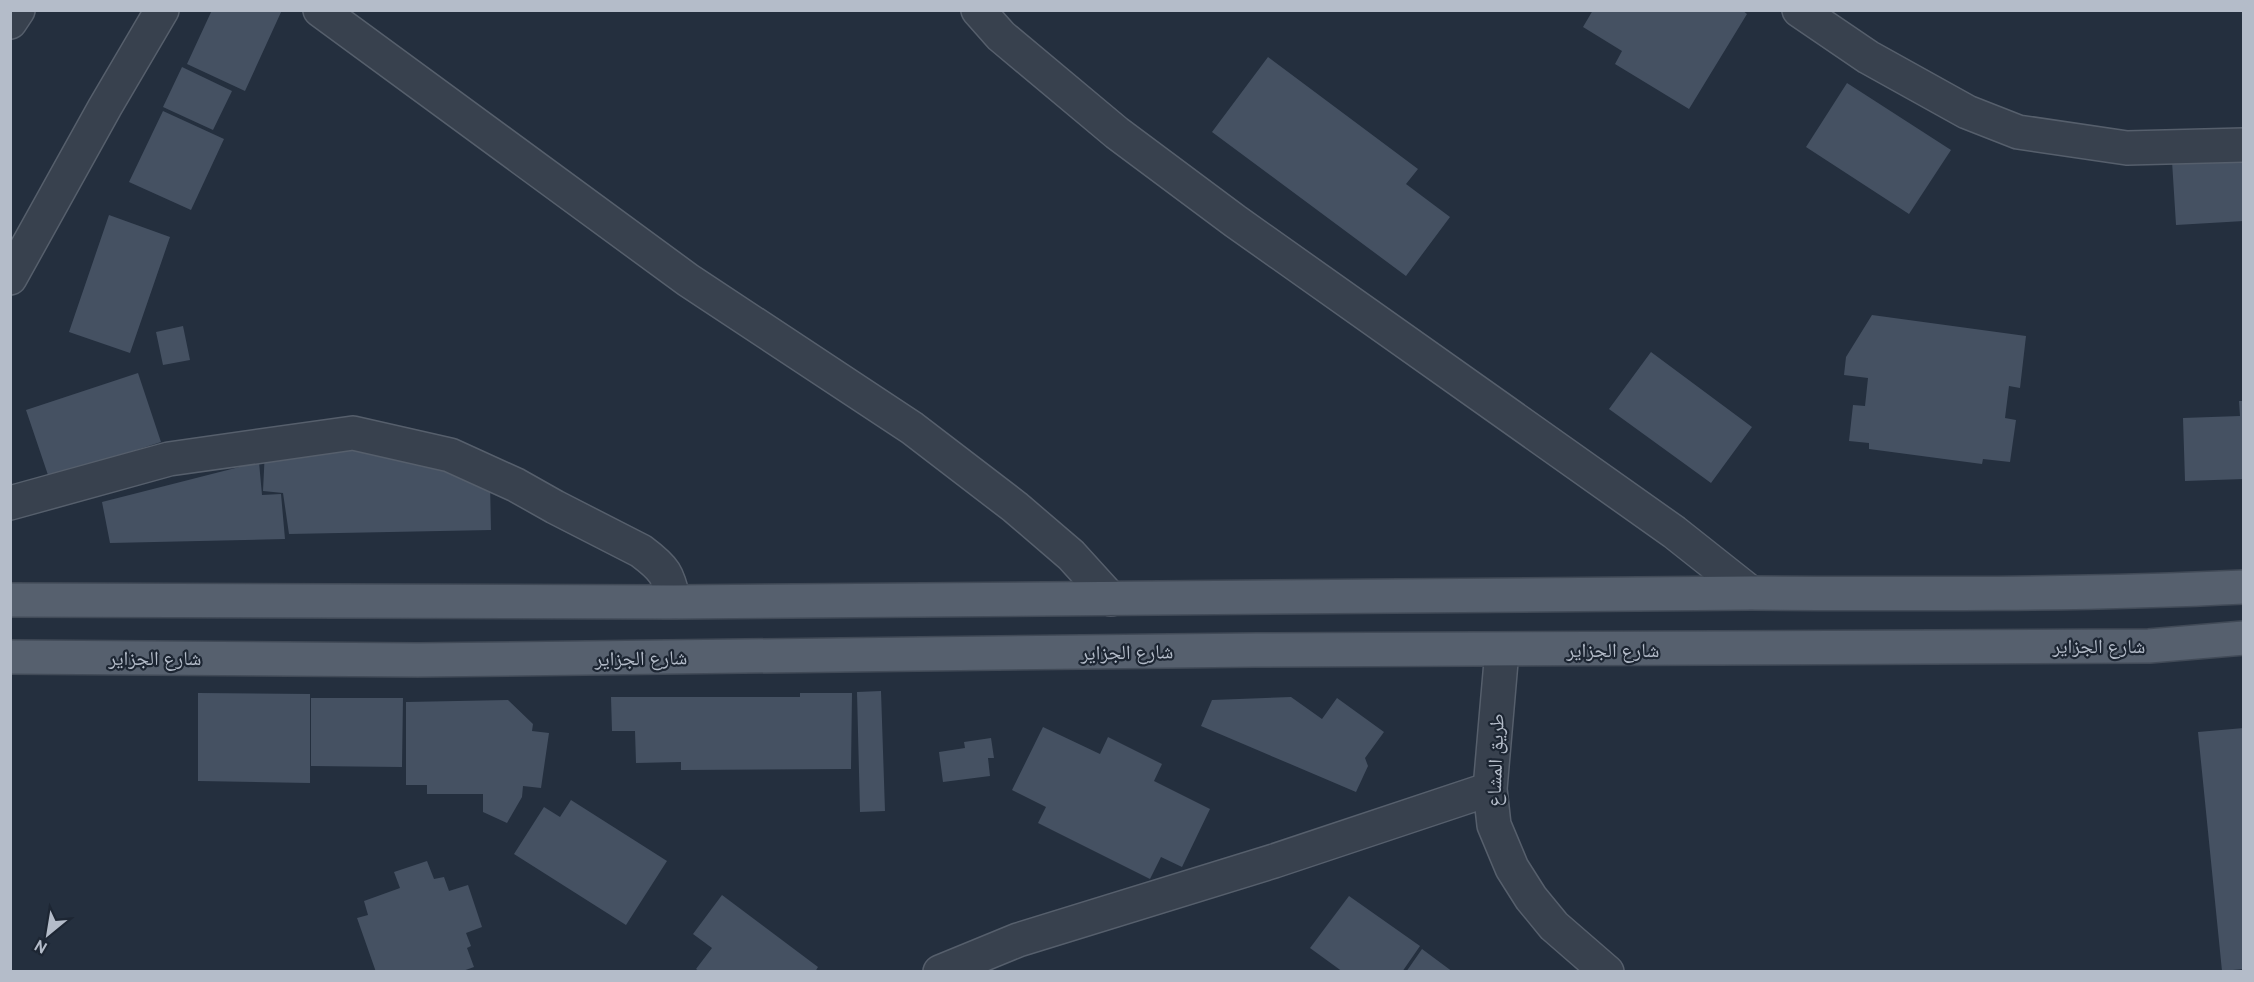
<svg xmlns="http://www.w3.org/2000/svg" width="2254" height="982" font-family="Overpass,'Noto Naskh Arabic',sans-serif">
  <rect width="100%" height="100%" fill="#242f3e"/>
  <path fill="#455162" d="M212,10H282L245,91L187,64Z
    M1593,10H1742L1747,14L1689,109L1615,64L1622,51L1583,27Z
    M1268,57L1418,169L1406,184L1450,217L1406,276L1212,132Z
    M182,67L232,91L213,130L163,107Z
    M1847,83L1951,150L1909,214L1806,147Z
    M163,111L224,139L191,210L129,182Z
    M2244,157V221L2176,225L2172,161Z
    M109,215L170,237L130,353L69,332Z
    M1872,315L2026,336L2020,388L2009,386L2005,418L2016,420L2010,462L1983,459L1982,464L1869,449V443L1849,441L1853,405L1865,406L1868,378L1844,375L1846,357Z
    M183,326L190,360L163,365L156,332Z
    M1651,352L1752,427L1711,483L1609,409Z
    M138,373L161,442L49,478L26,410Z
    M2239,401H2244V479L2185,481L2183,418L2240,416Z
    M386,449L490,482L491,530L289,534L283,493L263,491L265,450Z
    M259,462L262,495L281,494L285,539L110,543L102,502Z
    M881,691L885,811L860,812L857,692Z
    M198,693L310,694V783L198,781Z
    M800,693H852L851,769L681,770V762L636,763L635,731H612L611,697H800Z
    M1291,697L1322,719L1337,698L1384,732L1365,758L1368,766L1356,792L1201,726L1212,700Z
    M311,698H403L402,767L311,766Z
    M508,700L533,724L532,731L549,733L541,788L523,786L522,797L507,823L483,812V794H427V785H406V702Z
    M1043,727L1100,754L1108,737L1162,764L1154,781L1210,809L1182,867L1161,857L1150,879L1038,823L1046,807L1012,790Z
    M2244,728V969L2222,971L2198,732Z
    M991,738L994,758H988L990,776L943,782L939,752L965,748L964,742Z
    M571,800L667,861L626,925L514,854L544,807L560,817Z
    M427,861L434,879L444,877L449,891L468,885L482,927L466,933L471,946L467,948L474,967L460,972H376L357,918L368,915L364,901L400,888L394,872Z
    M722,895L818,967L815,972H700L696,969L712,948L693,934Z
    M1349,896L1420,946L1402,972H1343L1310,948Z
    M1422,949L1453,972H1406Z"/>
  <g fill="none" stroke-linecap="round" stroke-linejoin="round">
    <defs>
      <path id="minor" d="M320,10L688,280L912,428L1015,507L1071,555L1111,599
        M978,10L1001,36L1117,133L1235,221L1674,532L1751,593
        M1799,10L1868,57L1967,112L2018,132L2127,148L2244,145
        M10,22L18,10
        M10,278L105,107L162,10
        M10,503L169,459L353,433L450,455L516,485L555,507L641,551C665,569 668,574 674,602
        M1502,650L1490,789L1494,825L1512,868L1531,898L1554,926L1607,972
        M940,972L1018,940L1274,861L1490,789"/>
      <path id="primary" d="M10,600L674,602L1751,593C1915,594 2080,595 2244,587
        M10,657L418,660L1256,650L2149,646L2244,638"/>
    </defs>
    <use href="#minor" stroke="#565f6c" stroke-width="36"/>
    <use href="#primary" stroke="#414a57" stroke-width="36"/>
    <use href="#minor" stroke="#38414e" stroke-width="33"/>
    <use href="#primary" stroke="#56606e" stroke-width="33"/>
  </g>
  <g text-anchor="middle" stroke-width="4.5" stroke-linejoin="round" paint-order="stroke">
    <g font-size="20" fill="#b4bcc9" stroke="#1d2633">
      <text x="2099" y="653">شارع الجزاير</text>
      <text x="1613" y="657">شارع الجزاير</text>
      <text transform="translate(1127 652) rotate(-1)" y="7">شارع الجزاير</text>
      <text x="155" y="665">شارع الجزاير</text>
      <text transform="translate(641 658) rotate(-1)" y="7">شارع الجزاير</text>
      <text transform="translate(1495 760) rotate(-88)" y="7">طريق المشاع</text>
    </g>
  </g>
  <rect width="2254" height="982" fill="none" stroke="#b4bcc9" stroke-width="24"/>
  <g transform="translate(48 934) rotate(210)" stroke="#1d2633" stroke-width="4.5" paint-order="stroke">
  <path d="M0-4.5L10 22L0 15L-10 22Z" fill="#b4bcc9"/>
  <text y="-9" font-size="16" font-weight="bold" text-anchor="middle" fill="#b4bcc9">N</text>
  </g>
</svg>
